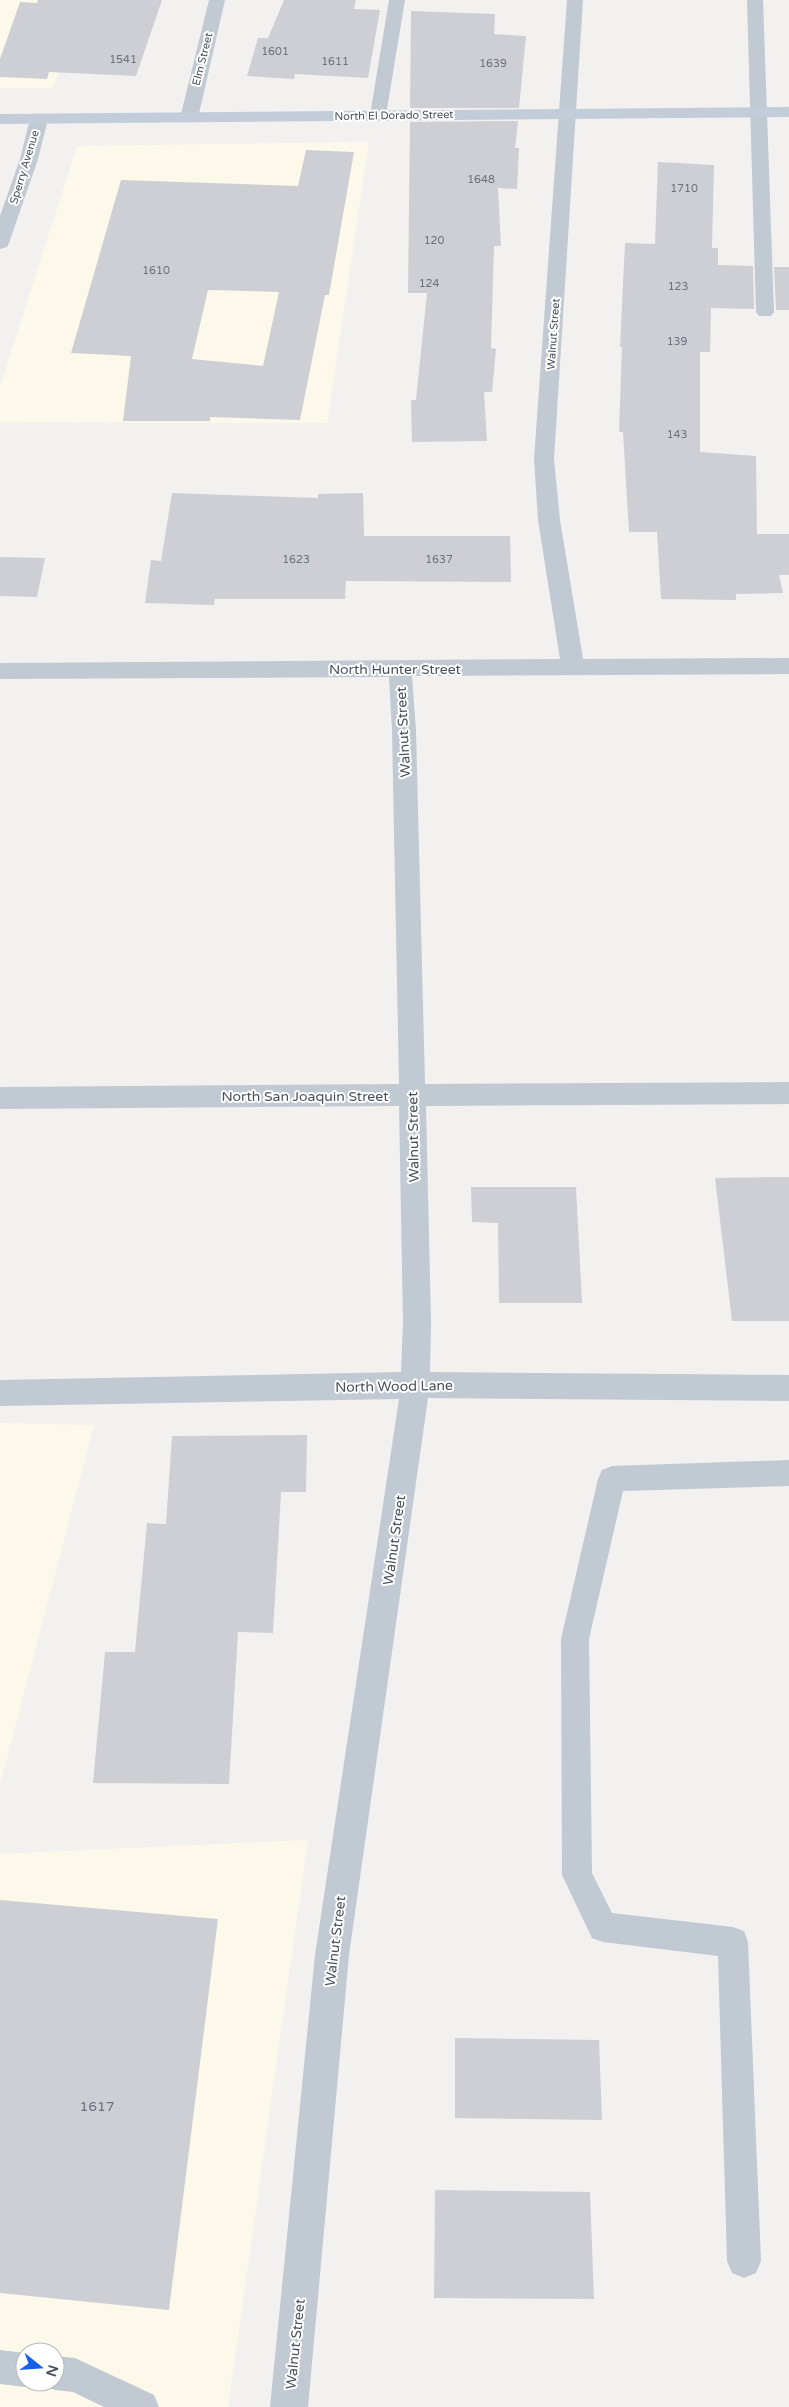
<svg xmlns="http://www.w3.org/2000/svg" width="789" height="2407" font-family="'Varela Round',sans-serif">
  <rect width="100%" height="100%" fill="#f3f0f0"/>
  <path fill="#fdf9ea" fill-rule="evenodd" d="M0,0H83L53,88H0Z
    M369,142L327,423L0,422V387L77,146Z
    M0,1423L94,1425L0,1785Z
    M308,1840L228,2407H0V1854ZM25,2352H55V2382H25Z"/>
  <path fill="#cdcfd5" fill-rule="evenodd" d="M38,0H162L136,76L49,72L47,79L0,77V59L20,2L37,3Z
    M284,0H356L354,9L380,10L368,78L295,74L294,79L247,76L258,38H268Z
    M411,11L495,14L494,34L526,36L519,108H410Z
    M518,121L515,148H519L517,189L498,188L501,246H494L491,348L496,349L492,392H484L487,441L412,442L411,400H416L427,293H408L410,122Z
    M306,150L354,152L329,295H325L300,420L210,417V421H123L131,356L71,353L121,180L298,186ZM208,290L279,292L263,366L192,359Z
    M658,162L714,165L712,248H718V265L753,266L754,309L711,308L710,352H700V452L756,456L757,534H789V575H779L783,593L736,594V600L661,599L657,532H629L623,432H619L622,347H620L625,243L655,244Z
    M774,267H789V310H776Z
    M172,493L318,498V494L363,493L364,536H510L511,582L346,581L345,599H215L214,605L145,603L151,560L161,561Z
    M0,557L45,558L37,597L0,596Z
    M789,1177V1321H732L715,1178Z
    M471,1187H576L582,1303H499L498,1223L472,1222Z
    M307,1435L306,1492H281L273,1633L238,1632L229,1784L93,1783L105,1652H135L147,1523L166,1524L172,1436Z
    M0,1900L218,1919L169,2310L0,2293Z
    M455,2038L599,2040L602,2120L455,2118Z
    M435,2190L590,2192L594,2299L434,2298Z"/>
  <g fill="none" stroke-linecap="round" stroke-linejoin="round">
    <path fill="#c1c9d2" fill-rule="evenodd" d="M389,0H405L386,115L384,118H372L370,115Z
      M747,0H763L774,312L771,316H759L756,312Z
      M789,1460V1486L623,1491L589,1639L592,1873L612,1913L733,1927L744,1931L748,1942L761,2261L756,2273L744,2278L732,2273L727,2261L718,1956L603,1942L592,1938L562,1875L561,1639L598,1479L602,1470L612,1466Z
      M0,2350L25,2353V2382H37L25,2387L0,2384Z
      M55,2356L75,2358L154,2395L159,2407H104L73,2392L55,2390L43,2385L41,2382H55Z"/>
    <path fill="#c1c9d2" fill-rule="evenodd" d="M209,0H225L198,118L195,122H183L180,118Z
      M567,0H583L554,459L560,520L583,659L789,658V674L412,676L416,731L425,1084L789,1082V1104L426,1106L431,1322L430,1372L789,1375V1401L428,1398L349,1955L308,2407H270L315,1955L399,1399L0,1406V1380L401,1372L403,1322L399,1106L0,1109V1087L399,1084L392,731L389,677L0,679V663L560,659L538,520L534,459Z
      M39,114L45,115L48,119L38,159L9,243L7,247L0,249V216L20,159L30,119L33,115Z"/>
    <path fill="#c3ccd9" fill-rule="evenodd" d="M789,107V117L0,124V114Z"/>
  </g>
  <g text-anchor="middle" stroke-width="4" stroke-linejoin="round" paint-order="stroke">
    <g font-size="11" fill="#69717c">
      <text x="275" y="55">1601</text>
      <text x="123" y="63">1541</text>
      <text x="335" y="65">1611</text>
      <text x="493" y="67">1639</text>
      <text x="481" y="183">1648</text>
      <text x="684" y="192">1710</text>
      <text x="434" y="244">120</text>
      <text x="156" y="274">1610</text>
      <text x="429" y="287">124</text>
      <text x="678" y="290">123</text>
      <text x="677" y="345">139</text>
      <text x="677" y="438">143</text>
      <text x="296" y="563">1623</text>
      <text x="439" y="563">1637</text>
    </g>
    <g font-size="11" fill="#48525e" stroke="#fff">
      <text transform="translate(202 59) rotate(-76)" y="4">Elm Street</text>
      <text transform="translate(394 115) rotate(-1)" y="4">North El Dorado Street</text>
      <text transform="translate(24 167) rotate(-73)" y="4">Sperry Avenue</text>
      <text transform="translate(553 334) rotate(-86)" y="4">Walnut Street</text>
    </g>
    <g font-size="14" fill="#48525e" stroke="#fff">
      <text x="395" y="674">North Hunter Street</text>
      <text transform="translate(403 732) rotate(-93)" y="5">Walnut Street</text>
      <text x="305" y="1101">North San Joaquin Street</text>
      <text transform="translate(413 1137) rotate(-91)" y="5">Walnut Street</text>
      <text transform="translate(394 1386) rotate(-1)" y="5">North Wood Lane</text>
      <text transform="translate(394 1540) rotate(-82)" y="5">Walnut Street</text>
      <text transform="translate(335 1941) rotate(-83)" y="5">Walnut Street</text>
      <text transform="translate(295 2344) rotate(-84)" y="5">Walnut Street</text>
    </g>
    <g font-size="14" fill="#69717c">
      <text x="97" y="2111">1617</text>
    </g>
  </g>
  <g transform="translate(40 2367) rotate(107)"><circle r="24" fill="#ffffff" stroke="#b6babf"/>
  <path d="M0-4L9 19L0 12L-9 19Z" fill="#1660e7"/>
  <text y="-8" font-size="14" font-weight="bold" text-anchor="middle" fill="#48525e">N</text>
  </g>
</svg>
